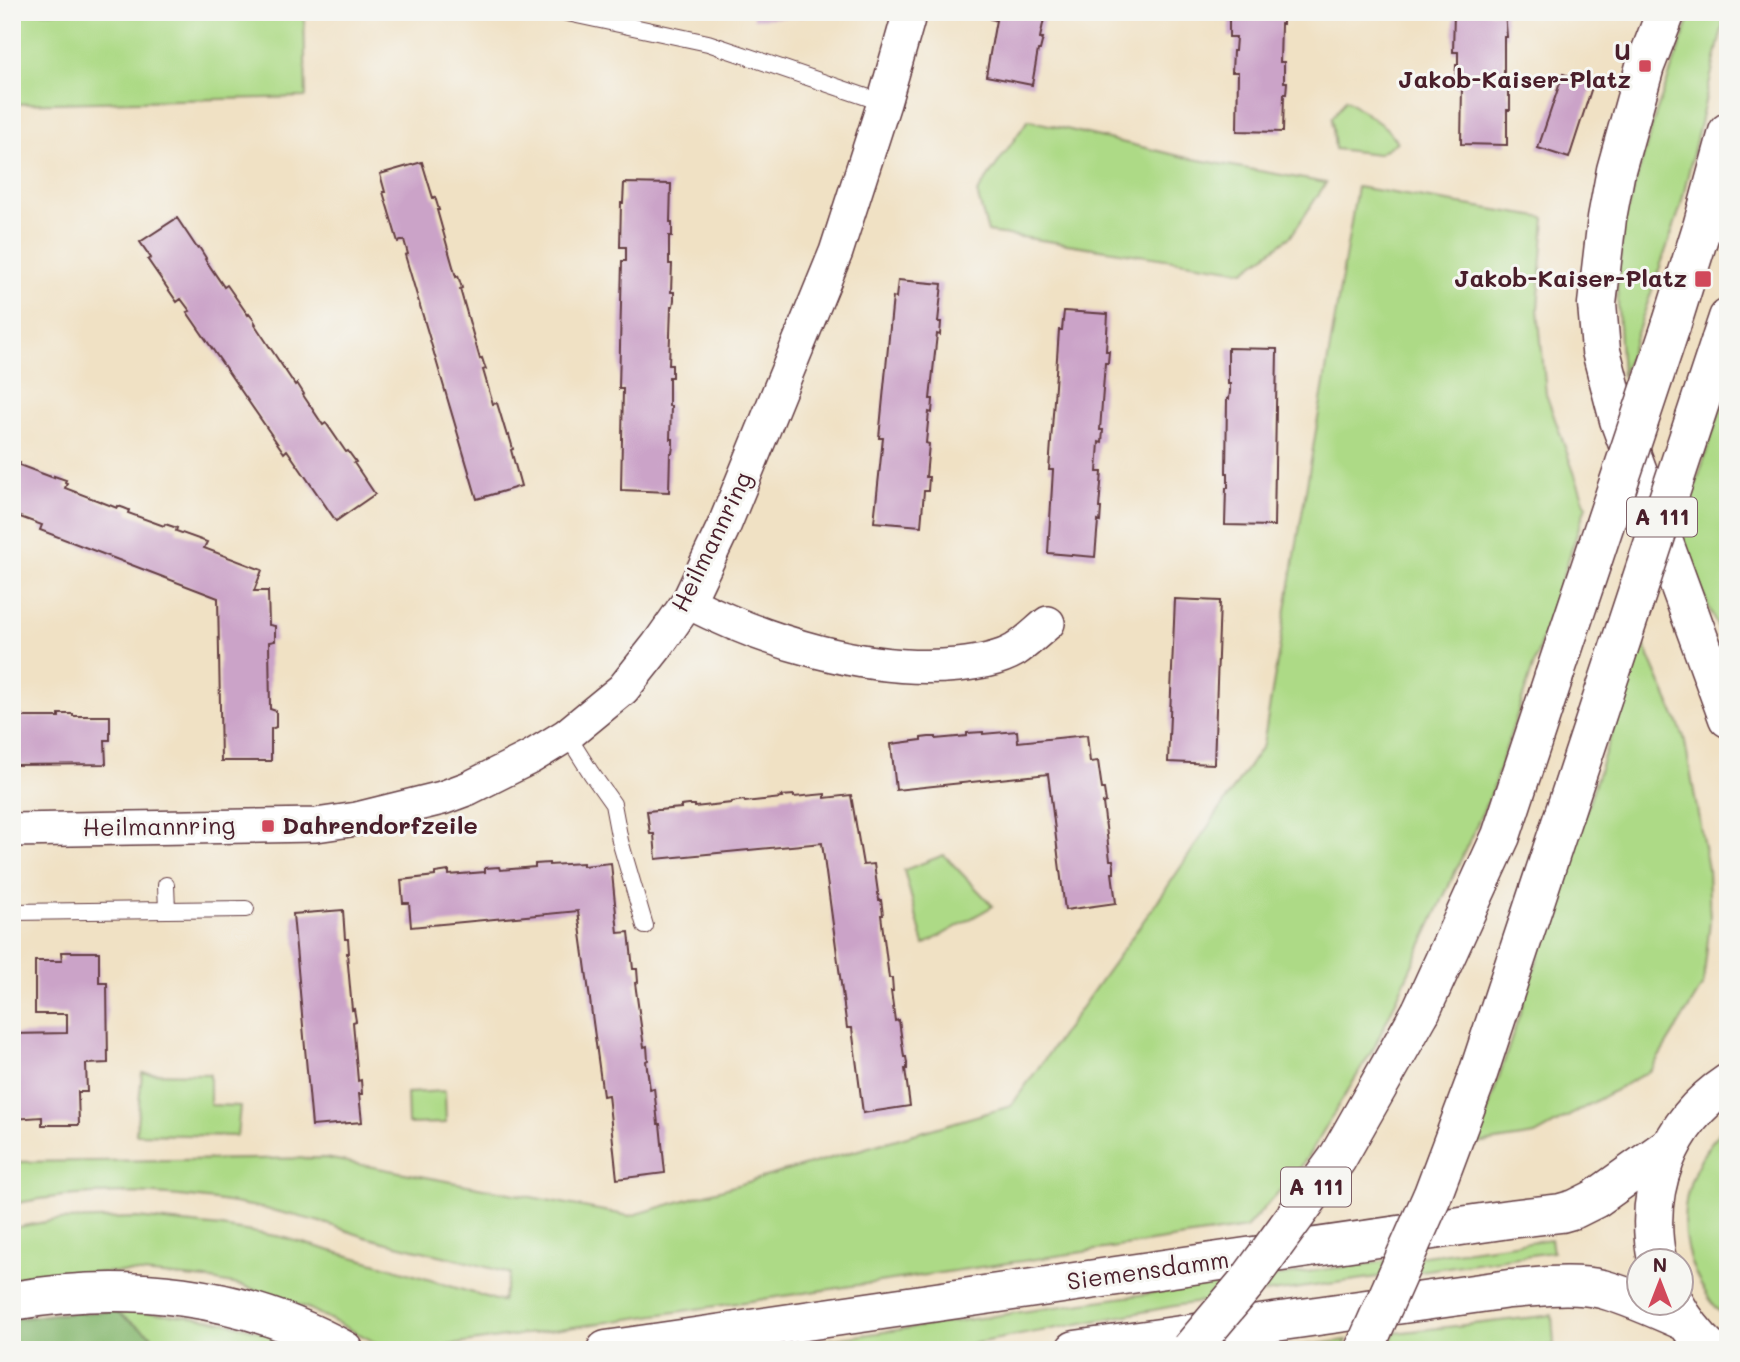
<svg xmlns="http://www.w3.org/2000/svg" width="1740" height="1362" font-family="Mali,sans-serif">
  <rect width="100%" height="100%" fill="#f6f6f2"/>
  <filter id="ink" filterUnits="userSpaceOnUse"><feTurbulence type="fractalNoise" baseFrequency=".0143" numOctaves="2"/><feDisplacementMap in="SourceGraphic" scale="14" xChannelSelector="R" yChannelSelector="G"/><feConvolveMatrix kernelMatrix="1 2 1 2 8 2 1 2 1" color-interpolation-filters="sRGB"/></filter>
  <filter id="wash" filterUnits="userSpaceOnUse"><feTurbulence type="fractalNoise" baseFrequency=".00686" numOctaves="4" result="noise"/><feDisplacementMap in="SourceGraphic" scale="28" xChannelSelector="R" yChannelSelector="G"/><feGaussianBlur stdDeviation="1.57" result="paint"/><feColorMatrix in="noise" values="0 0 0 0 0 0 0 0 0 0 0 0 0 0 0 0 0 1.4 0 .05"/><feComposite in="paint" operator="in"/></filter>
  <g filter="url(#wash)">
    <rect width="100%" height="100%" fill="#f0e1c4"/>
    <path fill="#adda86" stroke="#7c7c58" stroke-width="2" d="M12,12H304L306,97L12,104Z
      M1692,12H1726L1680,209L1622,377L1617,289L1623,226L1655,116Z
      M1346,99L1386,128L1397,142L1378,154L1335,149L1332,118Z
      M1028,120L1188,158L1326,183L1291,236L1244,271L988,232L977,193Z
      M1357,187L1545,218L1538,309L1546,394L1586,506L1491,794L1375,1046L1302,1166L1246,1228L417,1350H383L371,1340L310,1309L243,1286L206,1279L130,1272L50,1273L12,1279V1228L56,1220L137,1218L221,1227L282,1237L385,1266L502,1302L510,1274C463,1259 413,1250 365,1237C350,1232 335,1226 320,1222C220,1195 114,1183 12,1204V1162L326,1158L630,1216L1011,1106L1164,892L1263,745Z
      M1728,387V653L1723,639L1678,538Z
      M1642,640L1684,737L1708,869L1710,921L1703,985L1651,1070L1535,1135L1477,1144Z
      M944,855L993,906L924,945L904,870Z
      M142,1073L210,1074V1105L240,1106L237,1136L136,1134Z
      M445,1091L446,1123L408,1124L407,1093Z
      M1728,1123V1321C1670,1262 1669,1182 1728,1123Z
      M1551,1239L1553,1252L1180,1305L939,1350H759L1181,1289Z
      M107,1311C163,1312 212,1316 267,1333C280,1337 294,1344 307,1350H12Z
      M1552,1315L1554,1345L1513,1350H1387L1395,1333Z
      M1347,1340L1342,1350H1273Z"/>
    <path fill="#8aba73" stroke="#6a6c4f" stroke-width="2" d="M114,1311L151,1335L158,1350H12V1319L54,1314Z"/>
    <g id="blocks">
      <path fill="#cba3c8" d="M753,12H804V17L753,19Z
        M991,12H1040L1039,18L1044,19L1040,38H1043L1040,50H1038L1032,85L986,76L996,20L990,19Z
        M1229,12H1283V24H1281L1280,62H1284V82H1287L1286,94H1284L1283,132L1237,131L1238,72H1232L1233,51H1235L1236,37H1229Z
        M1454,12H1505L1507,37H1504V78H1508V96H1510V110H1507V145L1461,144L1462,87H1455L1456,65H1458V52H1453Z
        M1563,74L1593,84L1569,158L1538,148Z
        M422,162L433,198L435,197L439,210H437L456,277L458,276L462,288L460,289L480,359L482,358L484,364L486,369L483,370L493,404L497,403L507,436L509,435L513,449L511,450L521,486L477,499L405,255L408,254L404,240L398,242L383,192H385L380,174Z
        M624,183L671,184L670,222H672V236H669V264H672L671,292H674V300L673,306H671L669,365H672V377H669V406H671L670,439H673V446L672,453H670L669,492L621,490L623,389H619L622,261H626V247H620L621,203H623Z
        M177,218L197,248L199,247L206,258L205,259L224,287L227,285L248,315L249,314L253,319L256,324L255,325L295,385L297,383L304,394L303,395L323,425L326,423L346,452L348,451L356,462L354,463L375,494L336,521L287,450L284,453L187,312L190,311L181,299L177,302L148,260L151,258L140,242Z
        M898,280L942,284L938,322H941L940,335L937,334L930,399H933L932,413L929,412L926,443L929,444L926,477H929L928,491H924L921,526L874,522L883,438H879L893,297L896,298Z
        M1064,311L1108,314L1106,351H1109L1108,363H1105L1100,430H1103L1102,443L1099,442L1097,472H1102L1099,508H1101L1100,522L1098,521L1095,557L1048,553L1053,470H1049L1059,330H1062Z
        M1228,348L1277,349L1274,526L1225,525L1226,488H1228V473H1226L1227,399H1229L1230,391V384H1228Z
        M12,460L20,463L19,465L54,478V476L66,480L65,482L67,483L65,488L117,508L118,506L124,508L129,510L128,513L164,526L165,524L177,528L176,531L207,542L204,548L262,570L254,591H268L269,625L275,626V641L269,642L270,709L276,711V727L271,729V761H221L218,598L40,530L42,525L12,514Z
        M1175,599L1220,601L1214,764L1168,762Z
        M59,714H73V716H110V740H105L106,764L12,765V715H22V717H59Z
        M1017,731L1018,742L1087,735L1090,762L1098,761L1102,789H1104L1106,802L1103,803L1110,860H1113L1114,866V873H1112L1116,903L1065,910L1048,774L896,790L891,744L921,740V738L929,737H936V739L967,736V733L983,732V734Z
        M825,794V798L851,795L863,865L874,864L879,900H881L882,907L883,915H881L889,978H892L893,991H891L895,1021L899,1020L904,1057H906L907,1063V1069H905L910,1106L863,1113L852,1028H847L822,843L656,859L654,834H650L647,811L681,808V806L689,805H695V807L731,803V802L744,800L745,802L782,798L781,796L794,795V797Z
        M549,863V865L583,863V866L611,863L618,933L629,932L633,969H637L638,982L635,983L644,1047L647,1046L648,1060L646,1061L650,1089L654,1088L658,1124H660L665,1173L617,1179L608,1095L603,1096L578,911L411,927L409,903H403L401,880L435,876V873L449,871V875L485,872V868L499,867L500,870L535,867V864Z
        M343,910L345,939H348L349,953H347L352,1010L354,1009L356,1021L353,1022L358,1081L361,1080L362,1094H359L362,1122L312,1126L293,914Z
        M61,952H99V983H107L108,1063L86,1064L87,1092H78L79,1125H42V1117L13,1119L12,1034L67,1033V1014H35V961H62Z"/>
    </g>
  </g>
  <g filter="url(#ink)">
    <use href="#blocks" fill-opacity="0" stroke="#633c42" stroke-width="2"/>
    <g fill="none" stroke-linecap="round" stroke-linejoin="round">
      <defs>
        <path id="service" d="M563,12L708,43L884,103
          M567,735L591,773L613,804L620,841L645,926
          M166,885L167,910L246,909
          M12,912L167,910"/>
        <path id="minor" d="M688,602C766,642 870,674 958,665C976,663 998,660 1015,650C1026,643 1037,632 1048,623
          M12,830L316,825L357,819L442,798L469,788L531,757L567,735L623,689L657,646L688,602L724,526L836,252L884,103L910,12"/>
        <path id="secondary" d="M1666,12L1645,66L1616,170L1607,218L1597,304L1601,351L1619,420L1728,718
          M1657,1260C1643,1191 1668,1123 1728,1083
          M1674,1302C1684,1321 1695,1335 1711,1350
          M606,1350L1509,1219L1561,1213L1575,1209L1595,1199L1672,1144
          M1075,1350L1509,1289C1540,1287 1572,1282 1602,1289C1629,1296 1658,1310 1684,1321"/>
        <path id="motorway" d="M1671,326L1702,227L1728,132
          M1720,342L1728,318
          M1421,1011L1501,836L1554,676
          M1477,1077L1604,693
          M12,1301C126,1281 242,1293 344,1350"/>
      </defs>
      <use href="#service" stroke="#633c42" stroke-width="18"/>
      <use href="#minor" stroke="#633c42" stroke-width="36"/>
      <use href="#secondary" stroke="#633c42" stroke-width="41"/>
      <use href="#motorway" stroke="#633c42" stroke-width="41"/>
      <use href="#service" stroke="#fff" stroke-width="16"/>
      <use href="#minor" stroke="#fff" stroke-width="33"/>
      <use href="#secondary" stroke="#fff" stroke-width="38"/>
      <use href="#motorway" stroke="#fff" stroke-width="38"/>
      <defs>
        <path id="motorway-bridge" d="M1554,676L1671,326
          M1604,693L1720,342
          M1190,1350L1248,1281L1337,1159L1421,1011
          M1364,1350L1433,1194L1477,1077"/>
      </defs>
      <use href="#motorway-bridge" stroke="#633c42" stroke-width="41" stroke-linecap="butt"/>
      <use href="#motorway-bridge" stroke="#fff" stroke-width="38"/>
    </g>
  </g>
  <g fill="#d1495b" stroke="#f6f6f2" stroke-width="2.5">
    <rect x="1638" y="59" width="14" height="14" rx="3.5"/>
    <rect x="1694" y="270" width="18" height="18" rx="3.5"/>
    <rect x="261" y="819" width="14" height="14" rx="3.5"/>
  </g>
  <g text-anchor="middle" stroke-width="6" stroke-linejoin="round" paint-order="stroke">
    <g fill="#f6f6f2" stroke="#7e6067" stroke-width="2">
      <rect x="1627" y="497.5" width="70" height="39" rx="5"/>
      <rect x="1281" y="1167.5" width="70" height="39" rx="5"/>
    </g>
    <g font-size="23" font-weight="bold" fill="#4a1f2b">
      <text x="1662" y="525">A 111</text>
      <text x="1316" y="1195">A 111</text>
    </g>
    <g font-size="24" font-weight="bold" fill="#4a1f2b" stroke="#f6f6f2" text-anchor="end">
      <text x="1631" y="60">U<tspan x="1631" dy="28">Jakob-Kaiser-Platz</tspan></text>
      <text x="1687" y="287">Jakob-Kaiser-Platz</text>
      <text x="282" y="834" text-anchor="start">Dahrendorfzeile</text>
    </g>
    <g font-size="24" fill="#4a1f2b" stroke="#f6f6f2">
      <text transform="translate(712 542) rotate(-64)" y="8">Heilmannring</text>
      <text transform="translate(159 827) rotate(-1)" y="8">Heilmannring</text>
      <text transform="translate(1148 1271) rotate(-8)" y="8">Siemensdamm</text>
    </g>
  </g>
  <rect width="1740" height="1362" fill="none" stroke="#f6f6f2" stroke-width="42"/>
  <g transform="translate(1660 1282)"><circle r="33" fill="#f6f6f2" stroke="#b1a0a2" stroke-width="2"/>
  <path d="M0-5L12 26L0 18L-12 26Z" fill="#d1495b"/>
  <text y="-10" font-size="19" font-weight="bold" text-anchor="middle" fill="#4a1f2b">N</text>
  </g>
</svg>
